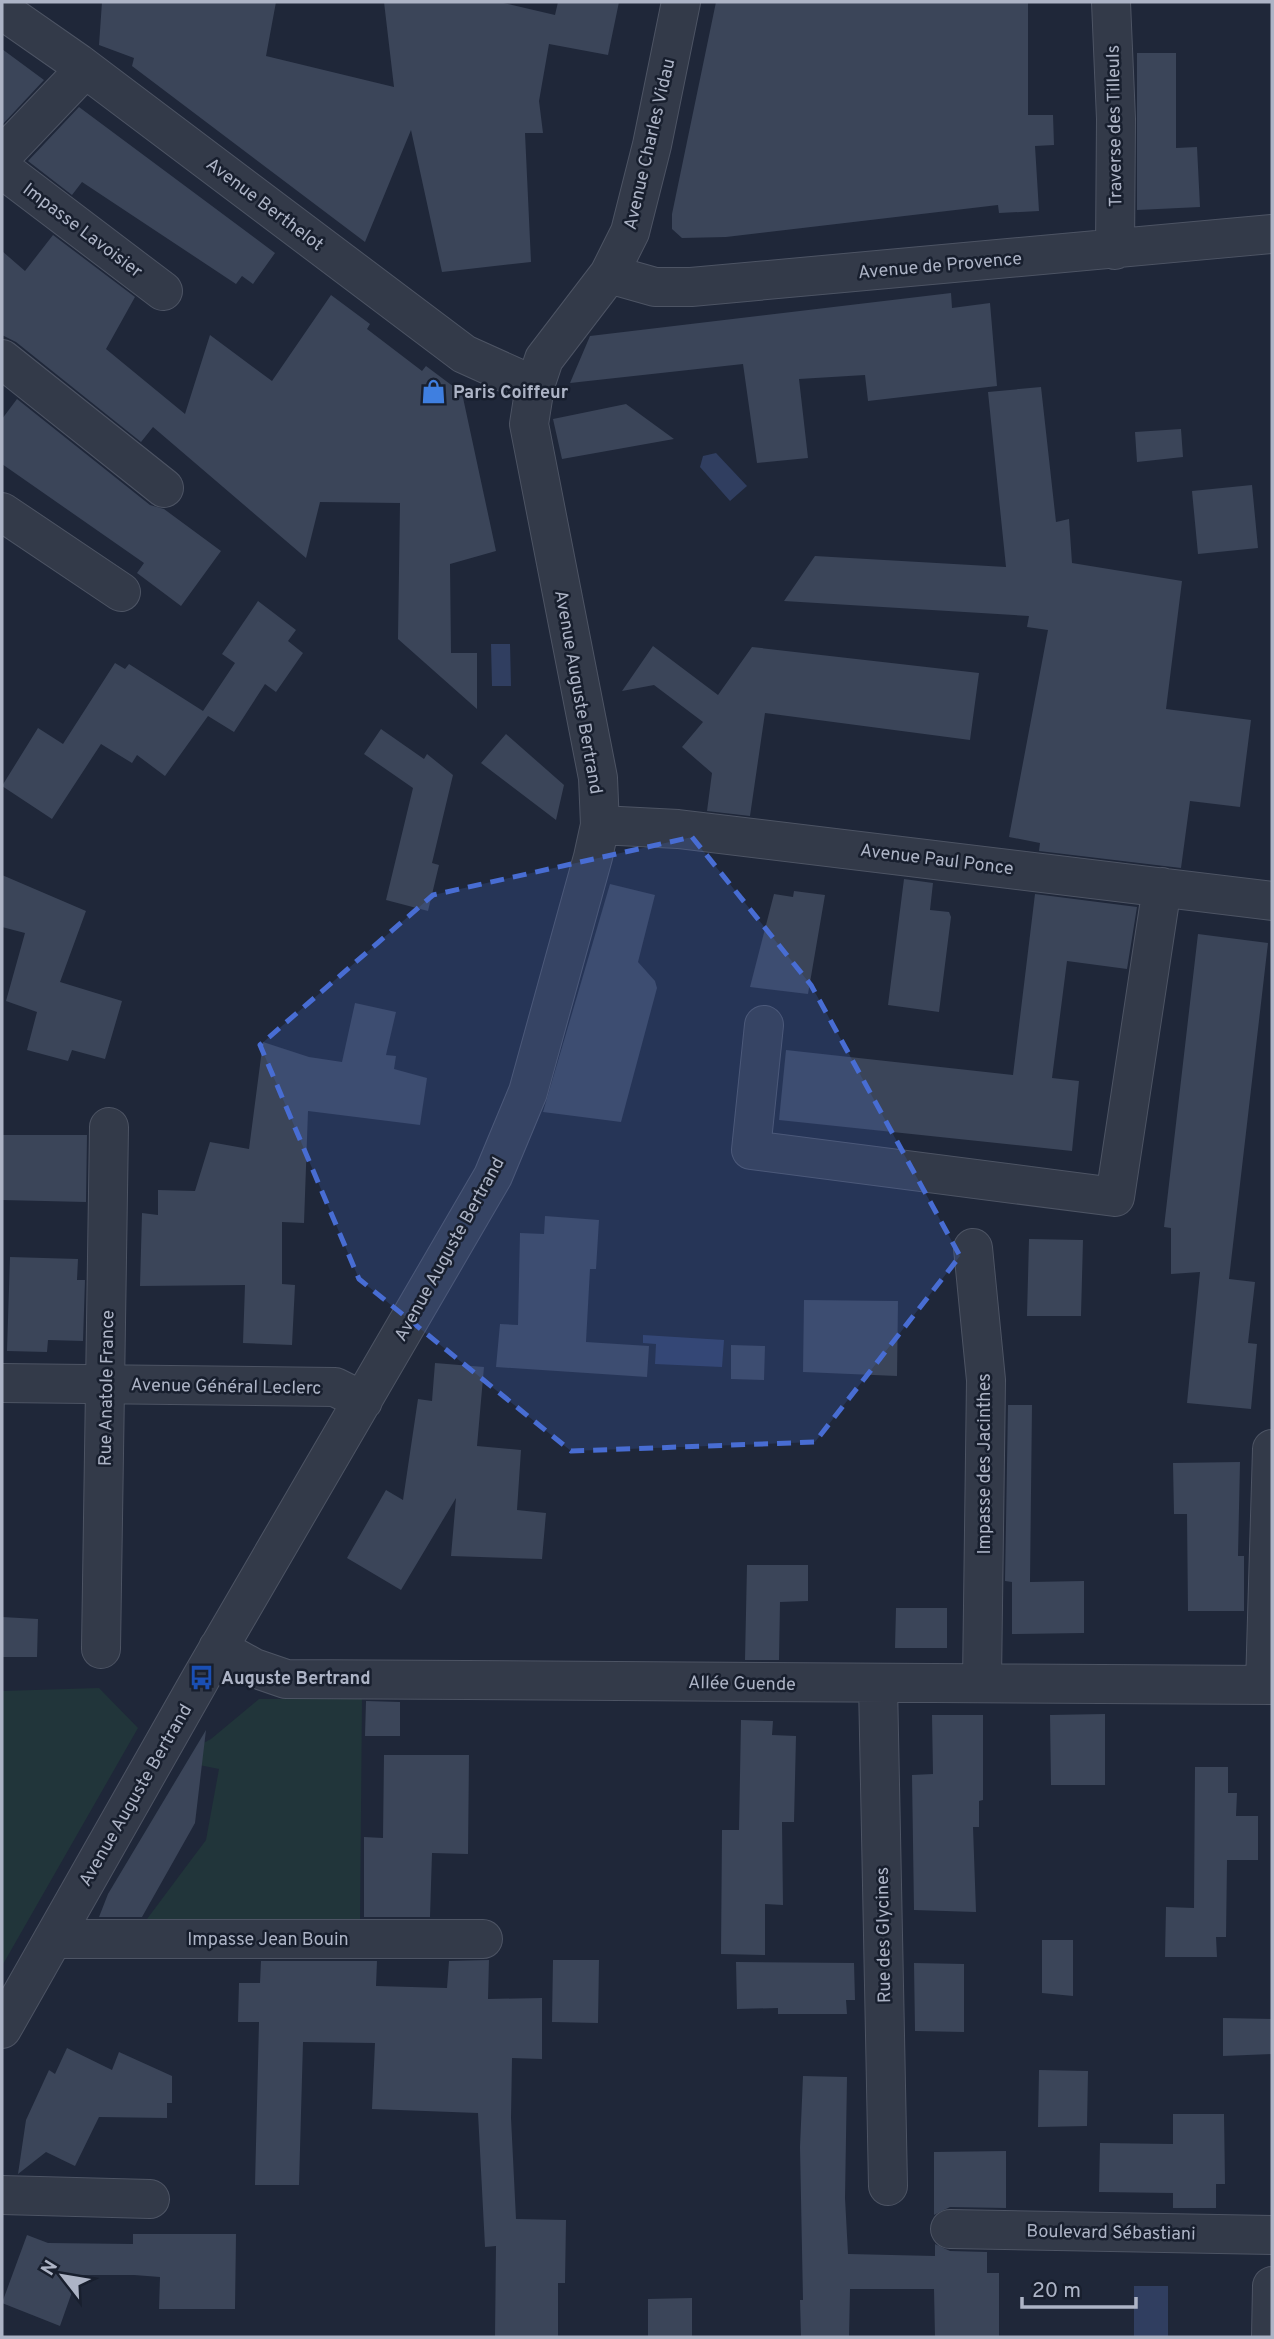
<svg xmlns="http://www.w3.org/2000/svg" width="1274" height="2339" font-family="Overpass,sans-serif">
  <rect width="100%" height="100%" fill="#1f2739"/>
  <path fill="#21353a" d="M99,1688L138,1728L2,1966V1691Z
    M259,1699H362L360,1924L147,1919L206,1840L219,1769L194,1764L196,1747L211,1739Z"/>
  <path fill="#303e60" d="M716,453L747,486L730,501L700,467L703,456Z
    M491,644H510L511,686H492Z
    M643,1335L724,1340L722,1367L655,1364L656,1344L643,1343Z
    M1134,2286H1168V2337H1134Z"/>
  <path fill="#3b4559" d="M102,2H276L266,56L394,87L384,2H499L555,15L558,2H619L608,55L549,44L539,101L543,133H525L531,262L442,272L411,130L365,242L132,66L134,58L99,45Z
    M716,2H1028V115H1053L1054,145L1035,146L1039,211L999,213L998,205L726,237L682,238L672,229V214Z
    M2,49L44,80L2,125Z
    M1137,53H1176V148L1197,147L1200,207L1137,210Z
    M79,107L275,253L253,284L242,276L236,284L82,182L72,195L28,161Z
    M53,235L135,297L106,349L185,414L210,335L272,381L331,295L370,324L367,329L422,371L426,366L462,393L496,551L450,564L451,653H477V709L398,639L400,503L320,502L306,558L153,427L141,442L16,342L2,335V251L25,271Z
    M951,293L952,308L990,303L997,386L868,401L865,375L799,379L808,458L757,463L743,364L570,383L590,336Z
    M1041,387L1056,522L1069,519L1072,563L1182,581L1166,709L1251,720L1240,807L1190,801L1181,868L1039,851L1040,843L1009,837L1048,630L1027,627L1029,616L784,601L815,556L1006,567L988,392Z
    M17,399L150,505L164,509L221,551L181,606L137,573L144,563L2,464V419Z
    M626,404L674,439L562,459L553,419Z
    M1181,429L1183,457L1137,462L1135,432Z
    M1252,485L1258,548L1198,554L1192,491Z
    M258,601L296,630L288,641L303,653L276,692L265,684L234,732L208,716L165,776L137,755L132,763L101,744L52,819L2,786L38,728L63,744L115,663L125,669L129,664L203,711L235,663L222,654Z
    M653,646L718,695L752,647L979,673L970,740L765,713L750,816L707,811L712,773L682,747L703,722L654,685L622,691Z
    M381,729L424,759L427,754L453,775L432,863L439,865L428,911L386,900L413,788L364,754Z
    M506,734L564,785L556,820L481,763Z
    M2,875L86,911L60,982L122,1001L105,1059L72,1050L68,1061L27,1050L37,1012L6,1001L25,933L2,927Z
    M904,879L933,883L930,910L949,912L951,917L939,1012L888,1005Z
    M610,884L655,895L638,962L655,981L657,988L621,1122L543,1112Z
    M794,891L825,895L808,994L750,987L774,894L793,897Z
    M1035,894L1137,907L1127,969L1067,961L1052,1078L1079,1081L1072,1151L779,1120L786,1050L1013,1075Z
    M1198,934L1268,943L1229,1279L1255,1282L1248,1343L1257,1344L1251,1409L1187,1403L1200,1272L1171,1274V1228L1164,1227Z
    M355,1003L396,1012L386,1055L396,1056L394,1069L427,1078L420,1125L308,1111L304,1223L282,1222V1284L295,1285L292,1345L243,1343L245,1285L140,1286L142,1213L158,1215V1190L195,1191L210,1142L249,1149L263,1042L309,1057L342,1062Z
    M2,1135H87L86,1202L2,1200Z
    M545,1216L599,1220L596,1269H590L586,1342L649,1346L647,1377L496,1367L500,1324L518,1325L520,1233L544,1234Z
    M1029,1239L1083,1240L1081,1316H1027Z
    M10,1257L78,1259L77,1280H85L83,1341L48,1340L47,1352L7,1351Z
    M804,1300L898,1301L897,1376L803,1372Z
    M731,1345L765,1346L764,1380L731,1379Z
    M435,1363L484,1367L477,1446L521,1450L517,1510L546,1513L542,1559L451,1556L456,1498L401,1590L347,1558L386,1490L403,1500L418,1399L432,1401Z
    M1008,1405H1032L1030,1582L1084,1581V1633L1012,1634V1582L1005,1581Z
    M1240,1462L1238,1556H1244V1611H1188L1187,1514H1174L1173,1463Z
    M747,1565H808V1601L780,1602L779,1660H745Z
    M896,1608H947V1648H895Z
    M2,1617L38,1619L37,1657H2Z
    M366,1701L400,1702V1736H365Z
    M1105,1714V1785H1051L1050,1715Z
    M932,1715H983V1800L979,1801V1827H973L976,1912L914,1910L912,1775L933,1774Z
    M741,1720L773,1721L772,1735L796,1736L794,1822H782L783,1905L765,1904V1955L721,1954L722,1830H739Z
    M206,1730L195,1823L142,1917H99L108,1894Z
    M384,1755H469L468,1854L432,1853L430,1917H364V1837L383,1838Z
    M1195,1767H1228V1793H1237L1236,1816H1258V1860H1227L1226,1937H1216L1217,1957H1165L1166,1907L1194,1908Z
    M1042,1940H1073V1996L1042,1993Z
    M489,1960L488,1999L542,1998V2059L512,2058L511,2118L516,2219L566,2220L565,2283H558V2337H495L496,2246L485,2247L478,2113L372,2109L375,2043L303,2042L299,2185H255L259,2022H238L239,1983H260L261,1961H377L376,1986L447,1988L449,1961Z
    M553,1960H599L598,2023L552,2022Z
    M736,1962L854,1963L855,2000H846L847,2014H778V2008L737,2009Z
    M914,1963L964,1964V2032L915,2031Z
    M1223,2018L1272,2019V2054L1223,2056Z
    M67,2048L112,2070L119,2052L172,2076V2103H167V2118L99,2117L75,2166L46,2152L18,2174L26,2120L49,2070L55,2074Z
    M1039,2070L1088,2071L1087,2126L1038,2127Z
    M803,2076L847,2077L845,2198L848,2254L935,2256V2244L950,2251L987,2252V2273H999V2337H935L934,2289H850L849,2337H801L800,2300H803L800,2147Z
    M1173,2114H1224L1225,2184H1216V2208H1173V2193L1099,2192L1100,2143L1173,2144Z
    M1006,2151V2208L950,2207L934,2215V2152Z
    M133,2234H236L235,2309H159L160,2277L134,2275H78L60,2326L2,2303L27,2235L48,2243L133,2244Z
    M692,2298V2337H648V2299Z"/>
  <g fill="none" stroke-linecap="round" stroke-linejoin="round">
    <defs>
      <path id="minor" d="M1111,2L1116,119L1115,250
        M2,10L78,63L464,354L535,386
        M2,156L85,69
        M2,169L163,291
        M609,274L655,287H691L1272,234
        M2,359L164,488
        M2,512L121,592
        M600,825L678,829L1272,901
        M764,1025L751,1150L1115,1197L1162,887
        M973,1248L986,1380L982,1681
        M2,1383L335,1387L363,1401
        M218,1648L254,1668L286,1679L1272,1685
        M101,1649L109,1127
        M878,1684L888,2186
        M1265,1685L1272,1449
        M53,1939H483
        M2,2029L201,1678L493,1176L528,1092L593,857L600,825L598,778L529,424L535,386L544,359L609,274L630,232L652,145L681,2
        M2,2195L150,2199
        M950,2229L1272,2235
        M1271,2337L1272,2286"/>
    </defs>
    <use href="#minor" stroke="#4d5464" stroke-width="40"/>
    <use href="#minor" stroke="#333a49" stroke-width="38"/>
  </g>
  <path fill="#486dd3" fill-opacity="0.2" stroke="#486dd3" stroke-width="5" stroke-dasharray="14 9" stroke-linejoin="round" d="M692,837L811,985L960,1256L815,1442L571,1451L359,1279L260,1045L433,895Z"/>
  <defs>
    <symbol id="shop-bare" viewBox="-9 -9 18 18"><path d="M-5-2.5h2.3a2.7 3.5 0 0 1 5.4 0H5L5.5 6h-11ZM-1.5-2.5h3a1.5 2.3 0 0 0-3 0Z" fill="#3f7fe0" stroke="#181f2e" stroke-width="2.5" paint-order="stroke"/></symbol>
    <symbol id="bus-bare" viewBox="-9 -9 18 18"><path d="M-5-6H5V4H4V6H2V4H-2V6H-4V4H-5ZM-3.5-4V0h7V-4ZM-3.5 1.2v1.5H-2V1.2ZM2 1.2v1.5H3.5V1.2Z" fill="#1a4fb4" stroke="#181f2e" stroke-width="2.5" paint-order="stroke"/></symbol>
  </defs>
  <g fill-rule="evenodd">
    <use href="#shop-bare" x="416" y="374" width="35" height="35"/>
    <use href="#bus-bare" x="184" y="1660" width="35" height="35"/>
  </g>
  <g text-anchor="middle" stroke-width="5" stroke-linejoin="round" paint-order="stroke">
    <g font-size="18" fill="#adb4c6" stroke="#181f2e">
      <text transform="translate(1114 126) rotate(-91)" y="6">Traverse des Tilleuls</text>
      <text transform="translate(649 144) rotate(-77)" y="6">Avenue Charles Vidau</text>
      <text transform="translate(265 204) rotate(37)" y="6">Avenue Berthelot</text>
      <text transform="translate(83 230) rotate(37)" y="6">Impasse Lavoisier</text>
      <text transform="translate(940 265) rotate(-5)" y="6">Avenue de Provence</text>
      <text transform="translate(579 692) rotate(80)" y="6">Avenue Auguste Bertrand</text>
      <text transform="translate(937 859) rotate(7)" y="6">Avenue Paul Ponce</text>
      <text transform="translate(449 1249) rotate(-61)" y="6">Avenue Auguste Bertrand</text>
      <text transform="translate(226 1386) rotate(1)" y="6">Avenue Général Leclerc</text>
      <text transform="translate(106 1388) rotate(-89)" y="6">Rue Anatole France</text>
      <text transform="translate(984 1464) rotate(-90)" y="6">Impasse des Jacinthes</text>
      <text transform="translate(742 1683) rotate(1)" y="6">Allée Guende</text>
      <text transform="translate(135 1795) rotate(-60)" y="6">Avenue Auguste Bertrand</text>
      <text transform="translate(883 1935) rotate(-91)" y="6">Rue des Glycines</text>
      <text x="268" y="1945">Impasse Jean Bouin</text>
      <text transform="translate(1111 2232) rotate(1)" y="6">Boulevard Sébastiani</text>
    </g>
    <g font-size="18" font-weight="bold" fill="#adb4c6" stroke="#181f2e" text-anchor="start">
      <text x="453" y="398">Paris Coiffeur</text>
      <text x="221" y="1684">Auguste Bertrand</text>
    </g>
  </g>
  <rect width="1274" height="2339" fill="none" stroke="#adb4c6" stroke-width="7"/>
  <g transform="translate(63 2276) rotate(301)" stroke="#181f2e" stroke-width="5" paint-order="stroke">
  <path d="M0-5L12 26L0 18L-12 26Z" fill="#adb4c6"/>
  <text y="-10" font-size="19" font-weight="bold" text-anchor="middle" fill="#adb4c6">N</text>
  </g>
  <path d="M1022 2297v10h114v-10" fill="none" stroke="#adb4c6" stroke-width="3.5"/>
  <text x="1032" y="2297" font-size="21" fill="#adb4c6" stroke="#181f2e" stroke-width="5" paint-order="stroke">20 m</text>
</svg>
